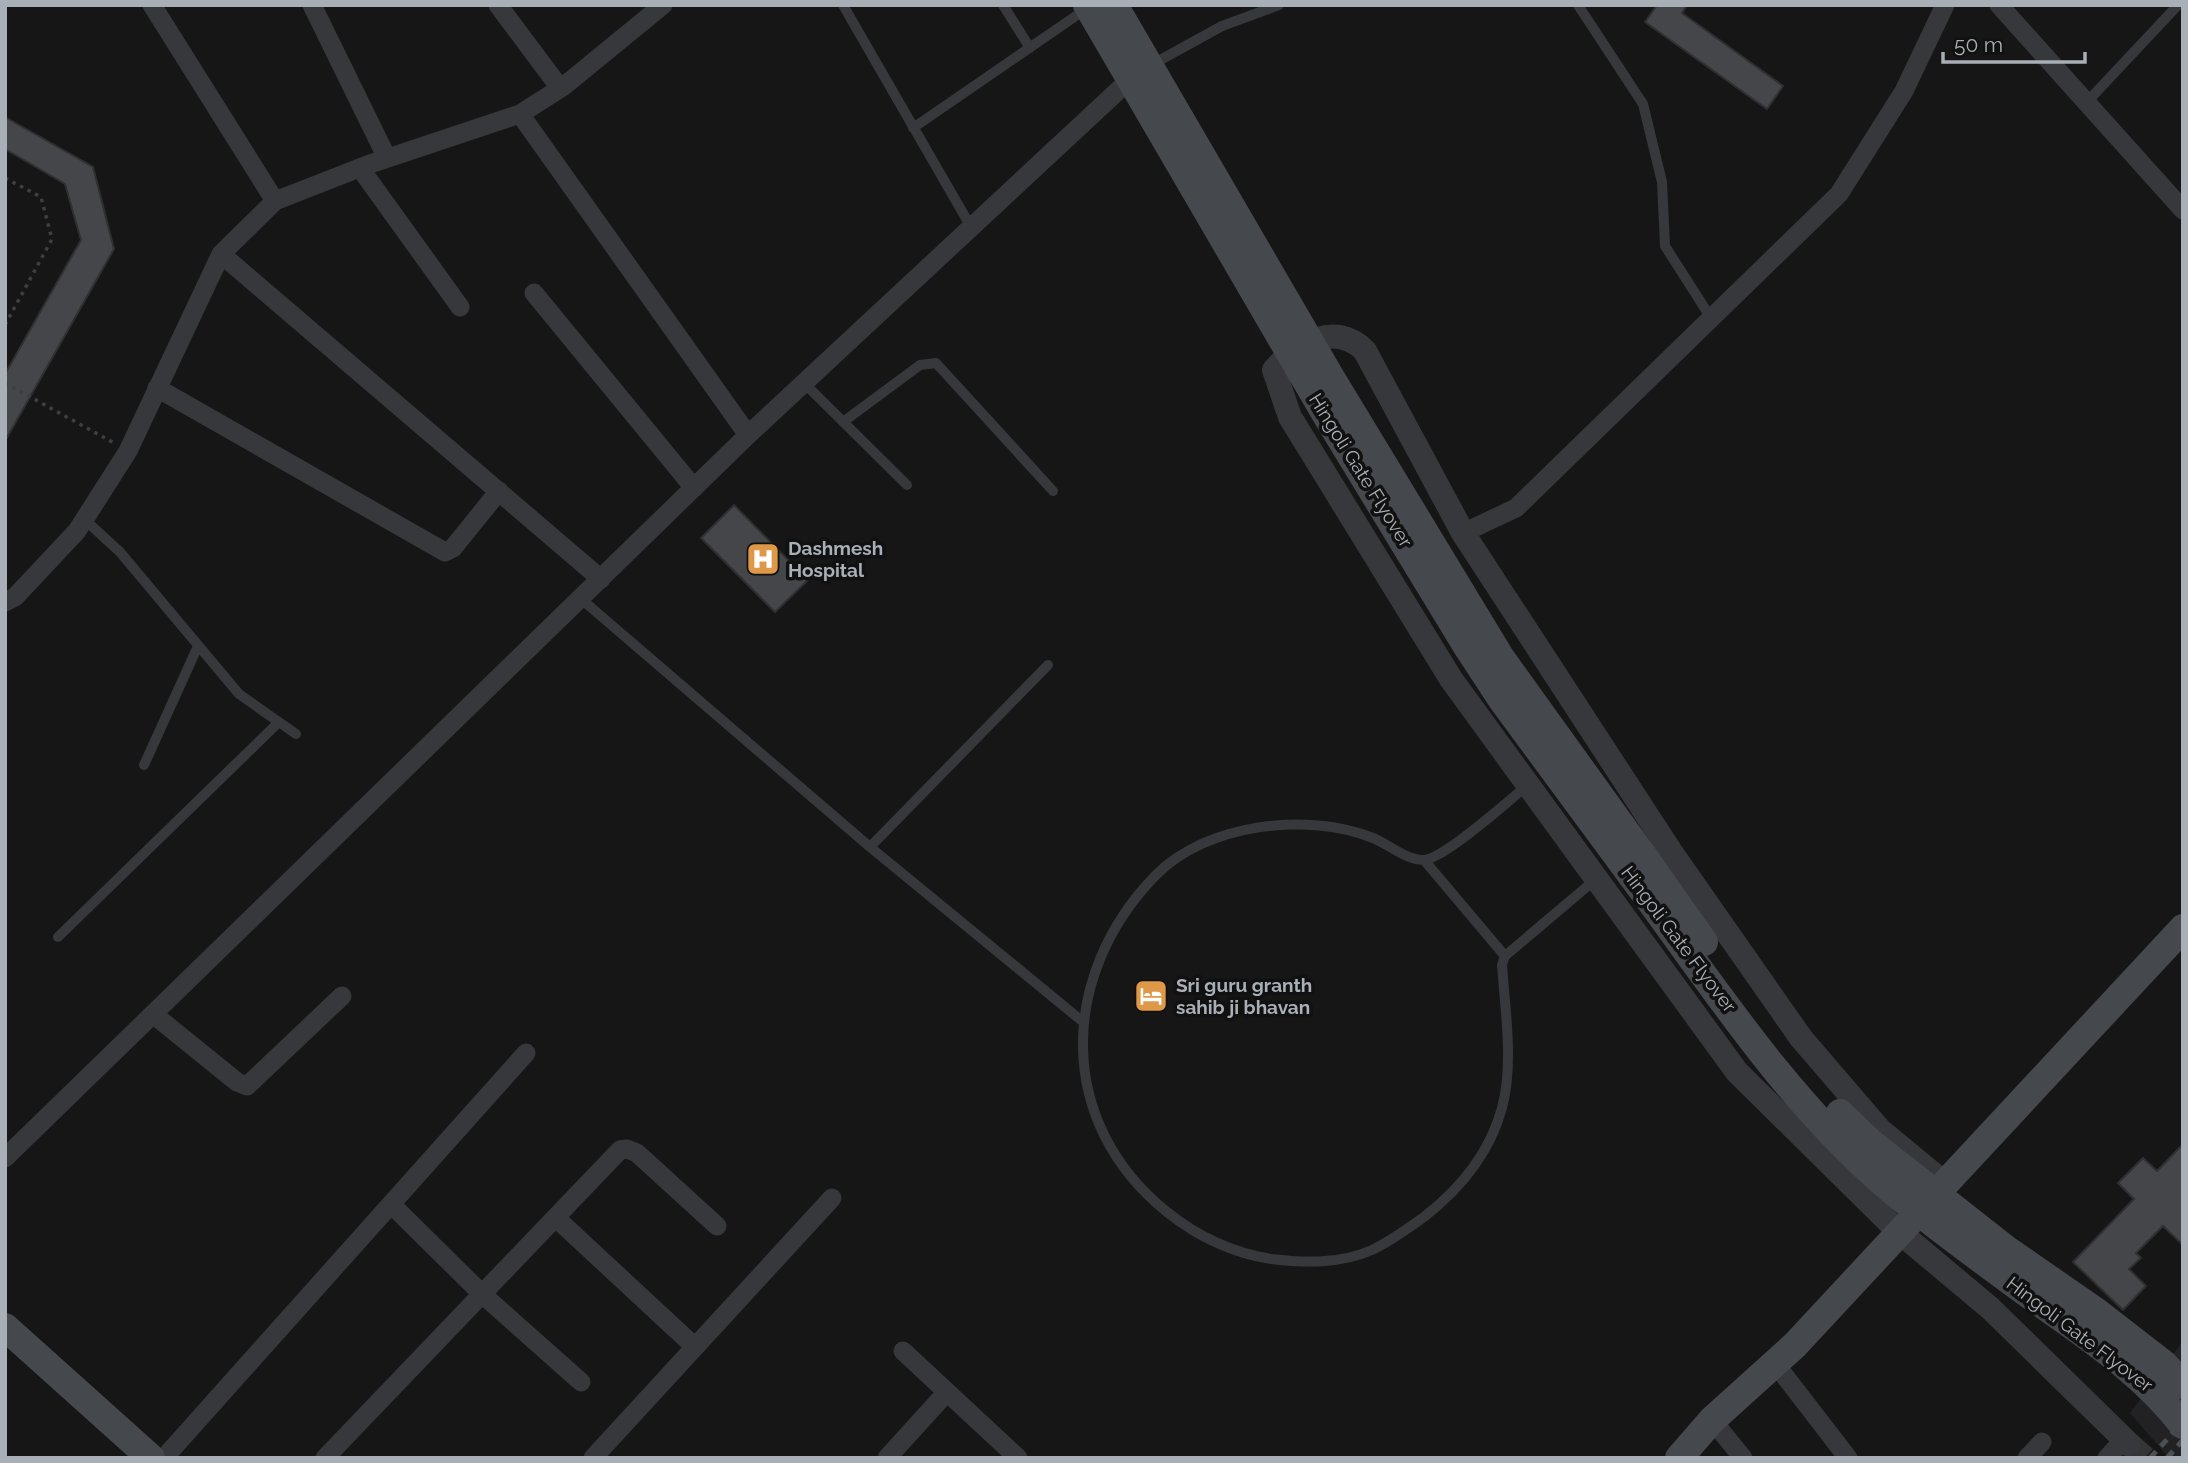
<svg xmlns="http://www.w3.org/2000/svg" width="2188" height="1463" font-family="Raleway,sans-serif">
  <rect width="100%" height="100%" fill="#161617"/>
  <path fill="#222224" d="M2183,1341V1458H2169L2130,1413Z"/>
  <path fill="#45464a" stroke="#303033" stroke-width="2" d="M1657,5H1687L1682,13L1783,86L1767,109L1645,22Z
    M5,117L93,167L114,249L5,441V374L81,240L65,184L5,149Z
    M734,505L808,580L775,612L701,538Z
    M2183,1144V1245L2163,1226L2136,1253L2141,1258L2129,1269L2146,1286L2123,1310L2073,1262L2134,1199L2118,1183L2143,1158L2157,1171Z"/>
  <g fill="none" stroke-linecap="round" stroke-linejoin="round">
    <path stroke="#333537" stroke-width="24" stroke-dasharray="24 12" stroke-linecap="butt" d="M2129,1444L2145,1458"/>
    <path stroke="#3d3f43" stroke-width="3.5" stroke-dasharray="3.5 5" stroke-linecap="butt" d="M5,178L41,197L52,239L5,325
      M5,383L114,443"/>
    <path stroke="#37383c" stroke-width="10" d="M843,5L971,227
      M1003,5L1030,48
      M1578,5L1643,104L1662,182L1665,246L1711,318
      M1153,64L1222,26L1279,5
      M2086,103L2178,5
      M913,128L1086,9
      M804,383L907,485
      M843,422L920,365L936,363L1053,491
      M84,519L120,552L239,694L296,734
      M580,598L870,847L1082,1021
      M144,765L198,646
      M1528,785C1509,800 1443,860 1423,860C1406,860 1388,844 1373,838C1308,812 1206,823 1155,876C1059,975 1055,1122 1167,1212C1197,1236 1233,1253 1271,1259C1305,1263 1340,1264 1372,1250C1391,1241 1407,1229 1424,1217C1460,1189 1490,1152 1502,1108C1514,1063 1505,1010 1502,965L1505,956L1596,879
      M870,847L1048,665
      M1424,860L1505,956
      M58,937L279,722"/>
    <path stroke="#37383c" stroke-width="19" d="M152,5L275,201
      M312,5L387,158
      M498,5L560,88
      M1999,5L2183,210
      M520,114L748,435
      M360,168L460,307
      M221,254L601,579
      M534,293L694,488
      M157,388L445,552L453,548L499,491
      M1463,533L1516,508L1839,194L1904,91L1945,5
      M5,602L15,597L77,531L128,451L221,254L275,201L367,165L520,114L564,86L663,5
      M153,1014L237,1082L247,1086L342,996
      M5,1158L748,435L1137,73
      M391,1204L482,1294L581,1382
      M556,1218L695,1347
      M903,1351L1018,1458
      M1774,1362L1848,1458
      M1712,1420L1743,1458
      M164,1458L526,1053
      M325,1458L620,1150L627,1149L637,1153L717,1226
      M593,1458L832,1198
      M887,1458L947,1392
      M2027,1458L2042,1442
      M2107,1458L2124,1439"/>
    <path stroke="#37383c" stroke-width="24" d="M1943,1182L1880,1130L1801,1038L1673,855L1463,533L1365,351C1336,321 1297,343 1274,370L1290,417L1451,679L1737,1072L1898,1231L1990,1308L2129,1444"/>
    <path stroke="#45484c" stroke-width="28" d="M1087,5L1326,415L1466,645L1502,700L1631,875
      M1114,5L1330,376L1501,658L1647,861
      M5,1327L151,1458
      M1679,1458L1712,1420L1795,1345L2183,928"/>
    <path stroke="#4c4f53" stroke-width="5" stroke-dasharray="9 7" stroke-linecap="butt" d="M2150,1458L2183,1422
      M2167,1458L2183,1440"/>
    <path stroke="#45484c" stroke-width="28" d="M1647,861L1704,942
      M1631,875C1709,980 1783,1096 1883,1183C1933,1226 1989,1265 2043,1305C2095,1342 2143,1374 2183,1425
      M1840,1113L1870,1142L2006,1249L2097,1312L2164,1364L2183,1385"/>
  </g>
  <defs>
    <symbol id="hospital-square" viewBox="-11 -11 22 22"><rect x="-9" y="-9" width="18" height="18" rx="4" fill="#de9847" stroke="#111112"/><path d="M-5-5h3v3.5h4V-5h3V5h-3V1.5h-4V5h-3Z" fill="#fff"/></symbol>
    <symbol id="hotel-square" viewBox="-11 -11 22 22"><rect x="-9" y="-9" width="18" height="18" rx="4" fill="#de9847" stroke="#111112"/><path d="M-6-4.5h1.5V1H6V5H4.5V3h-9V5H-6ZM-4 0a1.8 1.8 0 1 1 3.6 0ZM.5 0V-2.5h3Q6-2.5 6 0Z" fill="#fff"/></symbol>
  </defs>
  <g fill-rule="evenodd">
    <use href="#hospital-square" x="744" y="540" width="38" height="38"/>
    <use href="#hotel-square" x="1132" y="977" width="38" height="38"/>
  </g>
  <g text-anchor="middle" stroke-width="7" stroke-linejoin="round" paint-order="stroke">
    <g font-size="19" fill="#a9afb6" stroke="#111112">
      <text transform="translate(1361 470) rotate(58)" y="7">Hingoli Gate Flyover</text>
      <text transform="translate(1679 939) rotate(53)" y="7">Hingoli Gate Flyover</text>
      <text transform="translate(2080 1334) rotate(37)" y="7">Hingoli Gate Flyover</text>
    </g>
    <g font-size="19" font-weight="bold" fill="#a9afb6" stroke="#111112" text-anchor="start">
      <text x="788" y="555">Dashmesh<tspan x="788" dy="22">Hospital</tspan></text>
      <text x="1176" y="992">Sri guru granth<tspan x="1176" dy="22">sahib ji bhavan</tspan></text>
    </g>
  </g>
  <rect width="2188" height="1463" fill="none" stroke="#a9afb6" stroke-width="14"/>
  <path d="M1943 52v10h142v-10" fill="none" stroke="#a9afb6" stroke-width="3.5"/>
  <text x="1954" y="52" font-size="21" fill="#a9afb6" stroke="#111112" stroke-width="5" paint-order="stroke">50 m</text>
</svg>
